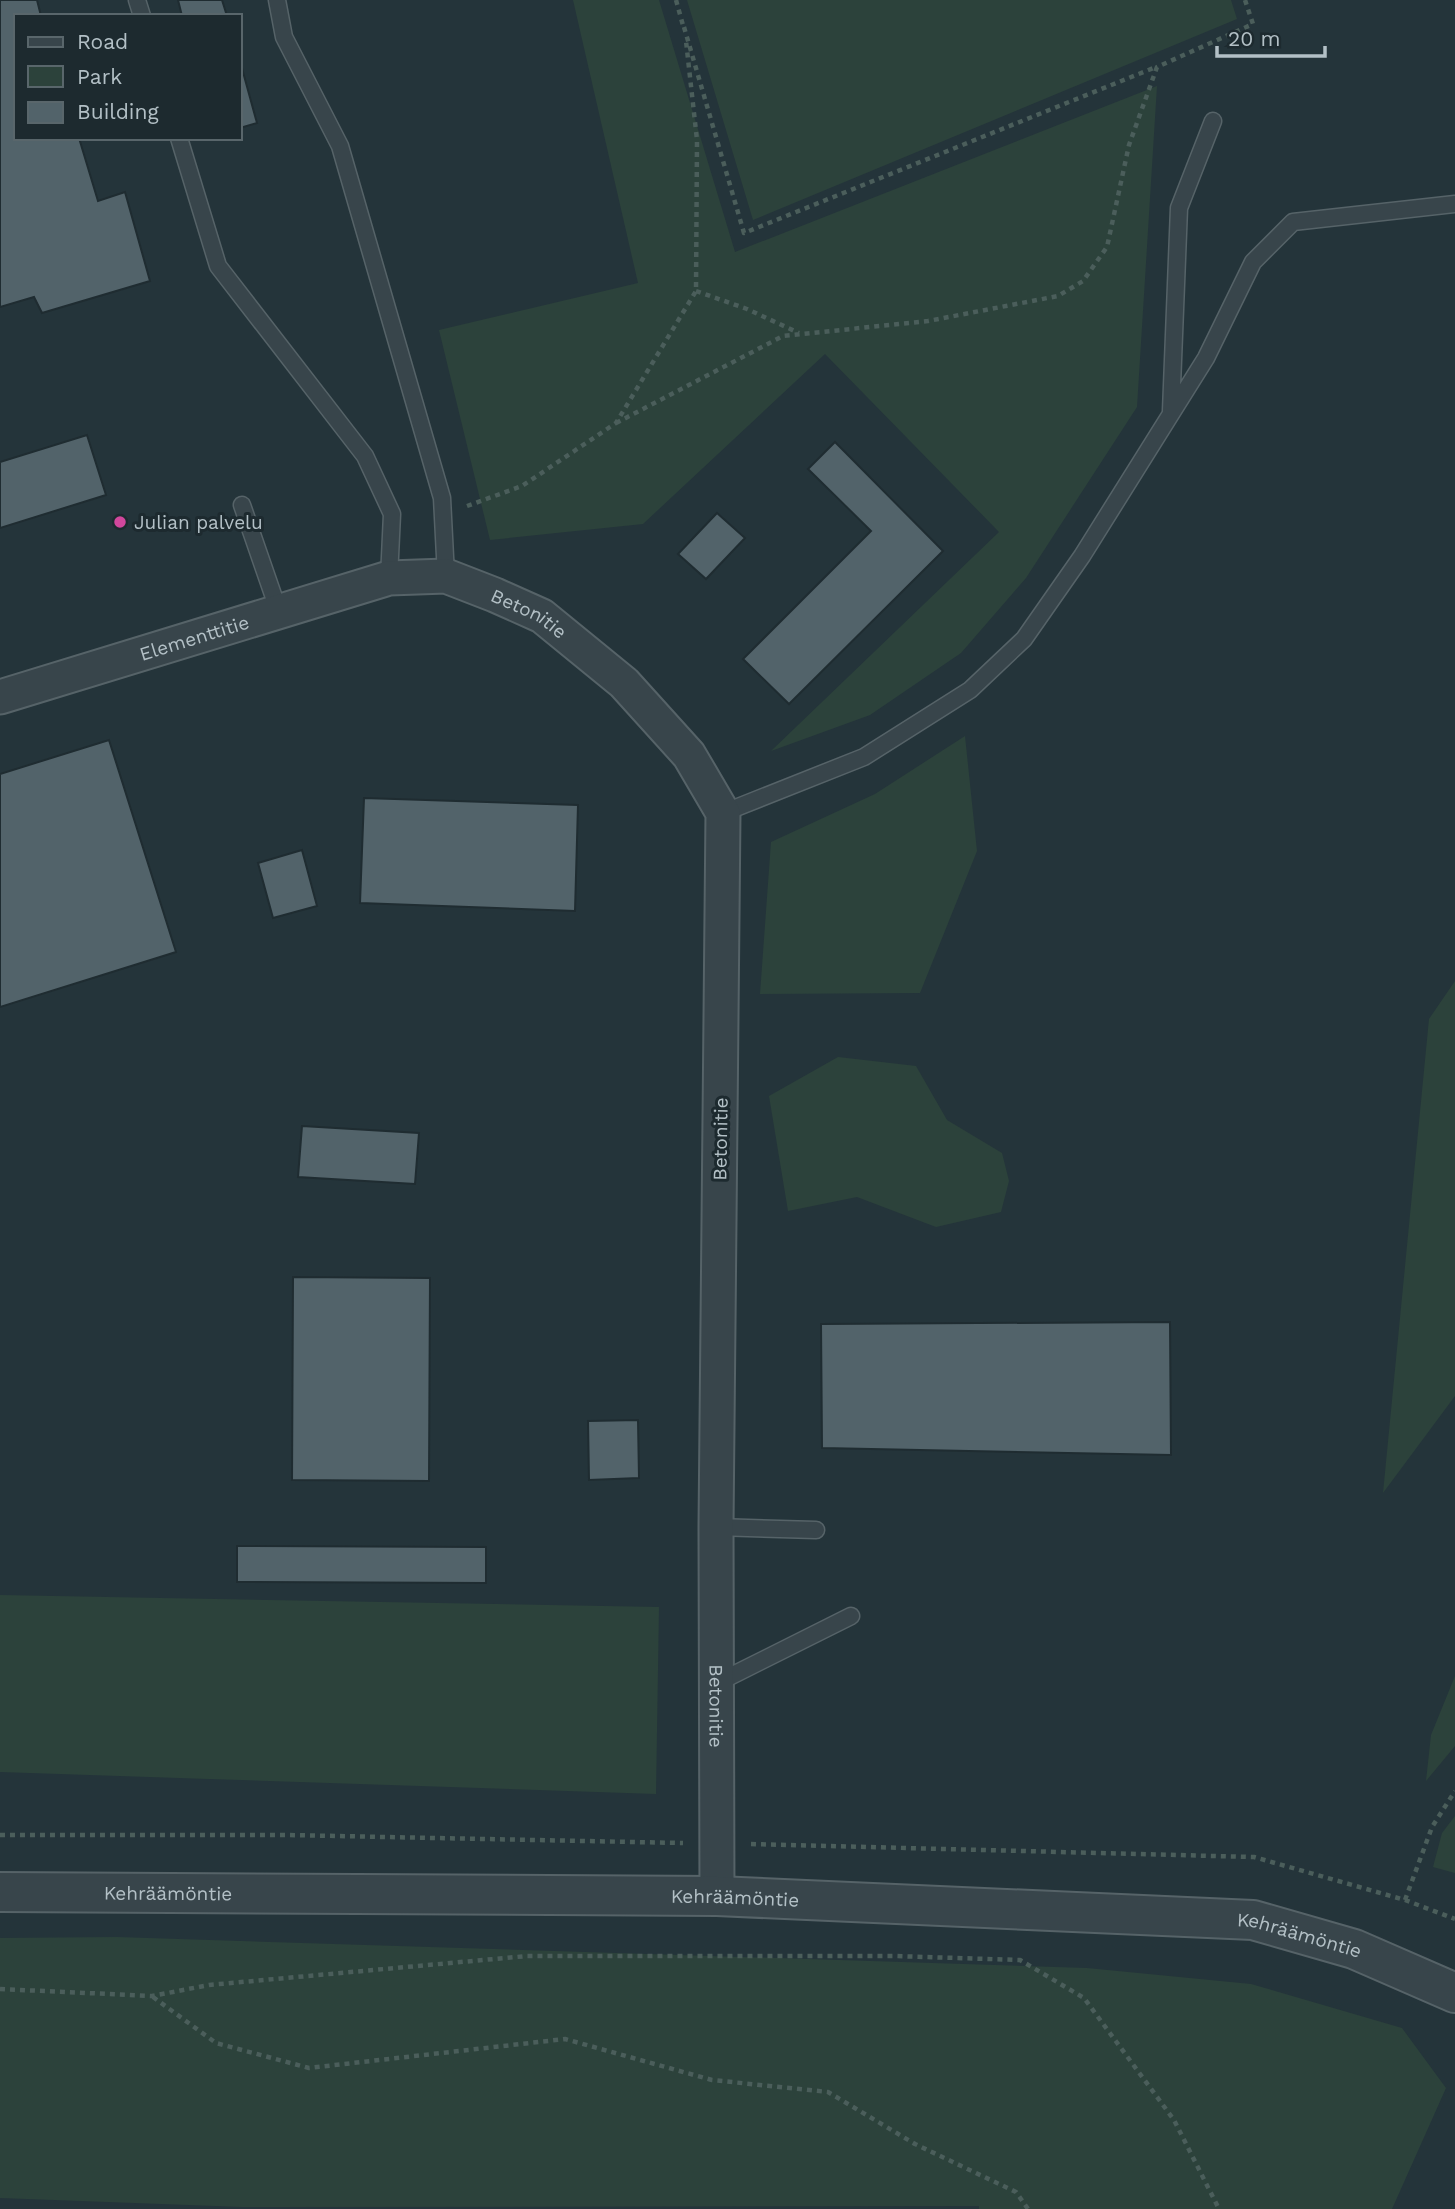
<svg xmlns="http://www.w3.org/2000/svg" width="1455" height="2209" font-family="'Work Sans',sans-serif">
  <rect width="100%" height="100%" fill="#24343a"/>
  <path fill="#2c423b" d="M573,0H659L735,252L1157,86L1137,407L1026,578L961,653L870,715L771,751L999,532L825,354L643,524L490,540L439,330L638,283Z
    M687,0H1231L1237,19L753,220Z
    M965,736L977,851L920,993L760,994L771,842L875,794Z
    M1455,981V1396L1383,1493L1429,1019Z
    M838,1057L916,1066L947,1120L1002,1153L1009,1181L1001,1212L936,1227L857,1197L788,1211L769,1096Z
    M0,1595L659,1607L656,1794L0,1772Z
    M1455,1676V1746L1426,1781L1431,1735Z
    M1455,1816V1873L1433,1867L1442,1833Z
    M117,1937L1087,1968L1251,1984L1402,2028L1446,2088L1392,2209H979V2206L242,2207L0,2198V1938Z"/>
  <path fill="#52636a" stroke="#1f2c31" stroke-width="2" d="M0,0H37L41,16H16V138H79L98,201L125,192L150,281L42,313L34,297L0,307Z
    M178,0H222L227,16H182Z
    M240,61L257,123L240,128Z
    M87,435L106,495L0,528V462Z
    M835,442L943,551L789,704L743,659L871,531L808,469Z
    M717,513L745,538L706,579L678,554Z
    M109,740L176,952L0,1007V774Z
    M364,798L578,805L575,911L360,903Z
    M302,850L317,906L273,918L258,863Z
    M302,1126L419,1133L415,1184L298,1177Z
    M293,1277L430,1278L429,1481L292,1480Z
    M1170,1322L1171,1455L822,1448L821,1324Z
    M638,1420L639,1478L589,1480L588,1421Z
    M237,1546L486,1547V1583L237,1582Z"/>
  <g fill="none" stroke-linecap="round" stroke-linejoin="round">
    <defs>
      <path id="service" d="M137,0L142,16
        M277,0L284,37L340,146L442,498L446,576
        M179,138L218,266L365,456L392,514L389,578
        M1171,411L1179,208L1213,121
        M242,505L279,612
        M723,813L864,757L970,690L1024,639L1082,556L1206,358L1253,262L1293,222L1455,204
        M716,1527L816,1530
        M717,1683L851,1616"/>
      <g id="minor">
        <path id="s1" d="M0,697L389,578L446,576L495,595L542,616L624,683L689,755L723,813L716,1527L717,1896"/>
      </g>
      <g id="tertiary">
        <path id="s2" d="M0,1892L717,1896L1253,1920L1354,1949L1455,1993"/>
      </g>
    </defs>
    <use href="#service" stroke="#566368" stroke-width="19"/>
    <use href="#minor" stroke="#566368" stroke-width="37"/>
    <use href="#tertiary" stroke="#566368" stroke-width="42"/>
    <path stroke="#4b5e5b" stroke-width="4.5" stroke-dasharray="5 5" stroke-linecap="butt" d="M676,0L684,29
      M684,27L744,233L1156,67
      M696,291L747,309L799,333
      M616,423L783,336L928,321L1058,296L1083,281L1107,247L1129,145L1157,67L1253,24L1245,0
      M467,506L522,486L616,423L696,291L697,140L686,41
      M0,1835H287L683,1843
      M751,1844L1254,1857L1405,1900L1455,1919
      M1405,1900L1432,1827L1455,1791
      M0,1989L152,1996L209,1985L527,1956H894L1020,1960L1084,1998L1174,2120L1219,2209
      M153,1997L216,2043L309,2068L565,2039L712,2080L828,2092L915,2144L1016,2192L1028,2209"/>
    <use href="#service" stroke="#38454b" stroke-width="16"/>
    <use href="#minor" stroke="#38454b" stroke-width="33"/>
    <use href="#tertiary" stroke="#38454b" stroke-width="38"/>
  </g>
  <circle fill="#d1479c" stroke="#1d2a2f" stroke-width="2.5" cx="120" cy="522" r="7"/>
  <g text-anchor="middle" stroke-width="6" stroke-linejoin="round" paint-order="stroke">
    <g font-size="19" fill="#b3c0c6" stroke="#1d2a2f" text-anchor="start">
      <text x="134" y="529">Julian palvelu</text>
    </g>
    <g font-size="19" fill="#b3c0c6" stroke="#1d2a2f">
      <text dy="7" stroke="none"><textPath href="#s1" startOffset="555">Betonitie</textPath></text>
      <text dy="7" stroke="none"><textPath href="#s1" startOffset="203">Elementtitie</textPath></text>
      <text transform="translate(720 1139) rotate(-89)" y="7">Betonitie</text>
      <text dy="7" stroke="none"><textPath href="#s1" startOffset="1731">Betonitie</textPath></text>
      <text dy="7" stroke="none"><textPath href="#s2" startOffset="168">Kehräämöntie</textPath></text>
      <text dy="7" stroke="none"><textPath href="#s2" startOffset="735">Kehräämöntie</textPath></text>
      <text dy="7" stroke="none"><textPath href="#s2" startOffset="1302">Kehräämöntie</textPath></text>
    </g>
  </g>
  <rect x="14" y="14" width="228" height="126" fill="#1d2a2f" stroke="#59666b" stroke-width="2"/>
  <rect x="28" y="37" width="35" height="10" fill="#38454b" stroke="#59666b" stroke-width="2"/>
  <text x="77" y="49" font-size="21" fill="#b3c0c6">Road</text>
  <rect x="28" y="66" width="35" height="21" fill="#2c423b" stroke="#59666b" stroke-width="2"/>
  <text x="77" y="84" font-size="21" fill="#b3c0c6">Park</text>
  <rect x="28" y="102" width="35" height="21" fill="#52636a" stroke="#59666b" stroke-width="2"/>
  <text x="77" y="119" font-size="21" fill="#b3c0c6">Building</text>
  <path d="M1217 46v10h108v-10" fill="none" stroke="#b3c0c6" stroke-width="3.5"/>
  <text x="1228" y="46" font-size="21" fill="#b3c0c6" stroke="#1d2a2f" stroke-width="5" paint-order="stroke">20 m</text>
</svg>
